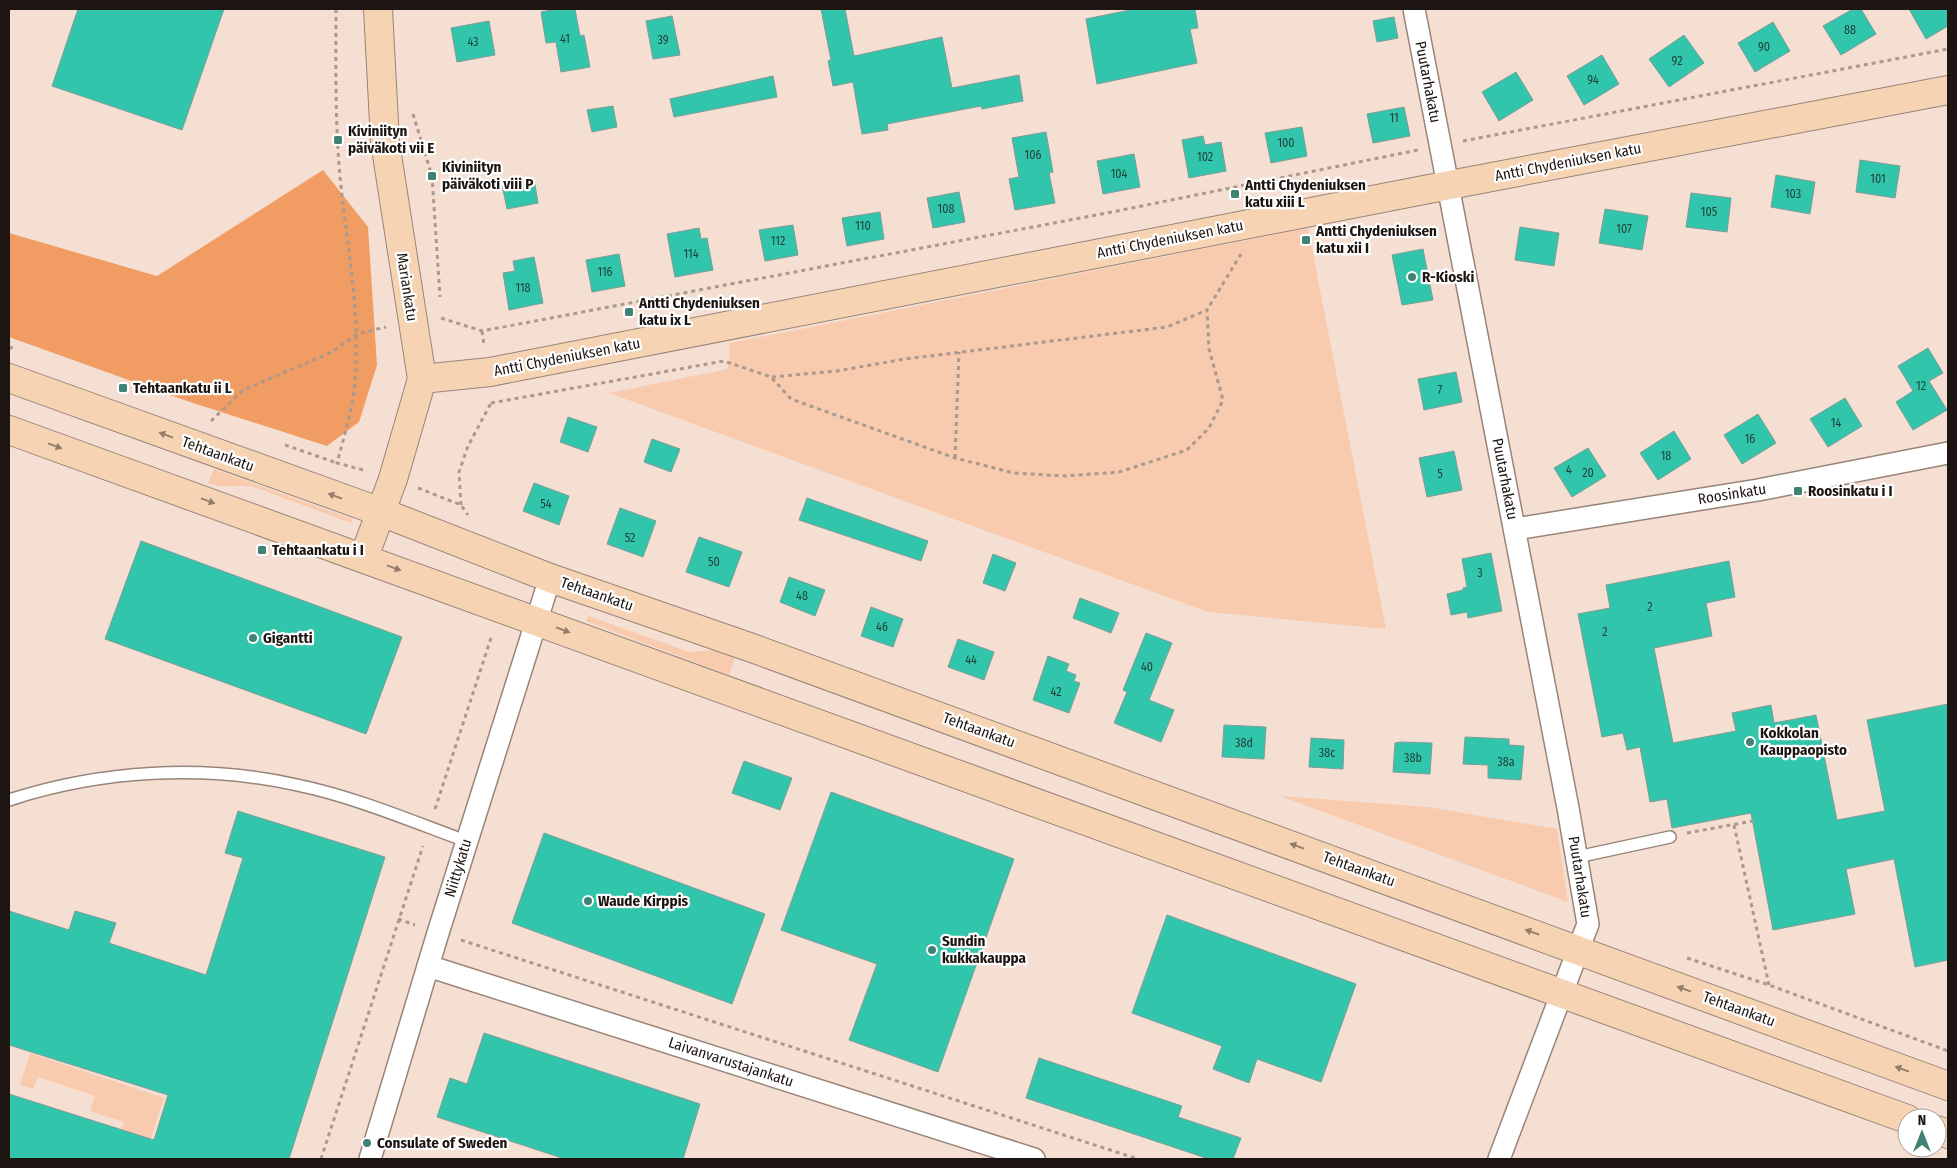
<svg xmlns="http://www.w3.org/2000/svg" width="1957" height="1168" font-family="'Fira Sans Condensed',sans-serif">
  <rect width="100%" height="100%" fill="#f5dfd2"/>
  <path fill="#f9cbae" d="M1308,228L1386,629L1208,612L609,393L728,369L730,343Z
    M214,469L352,519L351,523L251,486H217L208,483Z
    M588,616L689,652L717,650L735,658L729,675L586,621Z
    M1280,796L1428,807L1557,829L1568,902Z
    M30,1053L164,1098L144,1159H112L124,1122L90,1111L95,1096L38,1077L33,1089L20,1085Z"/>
  <path fill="#f19c63" d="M323,170L368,227L377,365L359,422L327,446L187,401L9,337V233L157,276Z"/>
  <path fill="#31c5ac" stroke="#819b95" d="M78,9H224L182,130L52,86Z
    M557,9H575L580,36L584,35L590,67L561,72L556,42L546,43L541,12Z
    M821,9H845L854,56L942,37L952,88L1019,75L1023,101L982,109L981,106L887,124L888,130L862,134L853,82L833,86L828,61L831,60Z
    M1135,9H1195L1198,28L1190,29L1197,63L1097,84L1086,19Z
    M1853,9H1861L1876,34L1841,55L1823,26Z
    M1909,9H1948V26L1926,39Z
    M672,16L680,55L653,59L646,21Z
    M1394,17L1398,38L1377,42L1373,21Z
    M489,21L495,55L457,62L451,28Z
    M1773,22L1790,51L1755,72L1738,43Z
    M1684,35L1704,63L1669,87L1649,59Z
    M1602,55L1619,84L1584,105L1567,76Z
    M1516,72L1533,100L1499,121L1482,92Z
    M773,76L777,97L674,117L670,99Z
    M613,106L617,127L592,132L587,110Z
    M1404,107L1410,136L1373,143L1367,114Z
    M1302,127L1307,156L1271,163L1265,133Z
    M1046,132L1053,172L1049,173L1055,203L1015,210L1009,179L1019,177L1012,138Z
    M1203,136L1205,145L1221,142L1226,171L1189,178L1182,140Z
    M1134,154L1140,187L1103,194L1097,161Z
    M1860,160L1900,166L1895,198L1856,192Z
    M1776,175L1815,182L1810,214L1771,207Z
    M534,179L538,203L507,209L502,185Z
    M959,192L965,222L933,228L927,198Z
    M1691,193L1731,198L1727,232L1686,227Z
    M1605,209L1648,216L1642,250L1599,243Z
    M880,212L884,239L847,246L842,218Z
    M793,225L798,255L765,261L759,230Z
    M1520,227L1559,233L1554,266L1515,260Z
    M699,228L701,239L707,238L713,270L675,277L667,234Z
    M1423,249L1433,300L1402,305L1392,255Z
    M619,254L625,286L592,292L586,260Z
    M534,257L543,303L509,310L503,273L515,271L513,261Z
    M1928,348L1943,373L1929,381L1947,410L1913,430L1896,402L1913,391L1898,366Z
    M1456,372L1462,402L1424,410L1418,379Z
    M1845,398L1862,426L1828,447L1810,419Z
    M1758,414L1776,443L1742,464L1724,435Z
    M568,417L597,427L588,452L560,442Z
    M1674,431L1691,459L1658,480L1640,453Z
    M652,439L680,449L671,472L644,462Z
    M1588,448L1606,476L1572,497L1554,468Z
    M1454,451L1462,490L1427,497L1419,458Z
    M534,483L569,496L559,525L523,511Z
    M807,498L928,541L921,561L799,520Z
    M620,508L656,521L643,557L607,544Z
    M699,537L742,552L729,587L686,572Z
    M141,541L402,637L366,734L105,639Z
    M1491,553L1502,611L1468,618L1467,612L1451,615L1447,594L1463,590V588L1467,587L1462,559Z
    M993,554L1016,563L1005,591L983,583Z
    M1729,561L1735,597L1706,603L1712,636L1654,648L1673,743L1736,731L1732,713L1771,705L1774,723L1816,715L1837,820L1885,811L1867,720L1948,704V960L1915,967L1894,859L1846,869L1855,914L1773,930L1751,813L1672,828L1667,799L1650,802L1640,747L1627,750L1623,733L1602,737L1578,614L1610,608L1606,585Z
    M789,577L825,590L815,616L780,602Z
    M1080,598L1119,613L1111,633L1073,618Z
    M871,607L903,619L893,647L861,636Z
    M1146,633L1172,643L1149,700L1174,710L1161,742L1114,723L1127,692L1123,690Z
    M958,639L994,652L984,680L948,667Z
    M1048,656L1069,664L1066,671L1076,675L1074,681L1080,683L1069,713L1033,700Z
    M1224,725L1266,727L1264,759L1222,757Z
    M1465,737L1509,739V745L1524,746L1521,780L1488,778V765L1463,764Z
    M1311,738L1344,740L1343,769L1309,767Z
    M1400,742L1432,743L1430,774L1393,772L1395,743Z
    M744,761L792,778L780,810L732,793Z
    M831,792L1014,859L938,1072L849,1040L877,964L781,930Z
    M238,811L385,857L289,1159H9V1094L154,1140L168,1095L9,1045V911L69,930L75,911L116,923L109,943L206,975L243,858L225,853Z
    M544,833L765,914L732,1004L512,923Z
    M1167,915L1356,984L1321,1082L1257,1059L1249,1083L1213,1069L1222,1046L1132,1013Z
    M484,1033L700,1104L683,1159H565L437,1117L450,1078L467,1084Z
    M1039,1058L1182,1106L1178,1117L1241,1138L1233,1159H1209L1026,1098Z"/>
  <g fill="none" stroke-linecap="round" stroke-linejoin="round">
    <defs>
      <path id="lane" d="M9,800C101,770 203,764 297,785C355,797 411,821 466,841
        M1577,857L1670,837"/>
      <path id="street" d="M1414,9L1568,808L1588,924L1499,1159
        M1515,529L1758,490L1948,453
        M428,966L1034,1159
        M370,1159L438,933L550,578"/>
      <path id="secondary" d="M9,378L381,512L550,578L752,648L1948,1086
        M422,379L490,372L1434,188L1948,90
        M9,430L1907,1119
        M364,557L393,479L422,379L385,142L378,9
        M1937,1130L1948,1134"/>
    </defs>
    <use href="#lane" stroke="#988478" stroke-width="14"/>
    <use href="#street" stroke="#988478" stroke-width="24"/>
    <use href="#secondary" stroke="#988478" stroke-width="30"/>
    <path stroke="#aa998f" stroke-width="3" stroke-dasharray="4 4" stroke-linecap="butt" d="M336,9C336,61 335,113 339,165C345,238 361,307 355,381C353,409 344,436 337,463L367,471
      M413,114L432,176L440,297
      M1463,141L1948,49
      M441,318L482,331L1107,213L1418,150
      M482,331L484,345
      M9,347L15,349
      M772,377L837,371L905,359L1167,327L1207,310
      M491,403L724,361L771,377L791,399L955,458L1014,473L1065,476L1119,472L1187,450L1209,428L1223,400L1209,349L1207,310L1241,254
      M211,421L243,390L330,353L357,334L386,327
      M285,445L337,463
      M955,458L959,352
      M418,488L461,505L468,515
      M461,505L459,472L468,446L491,403
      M435,809L492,635
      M1734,825L1769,985
      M1687,833L1753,821
      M398,919L415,925
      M461,940L1138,1159
      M1687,958L1769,985L1948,1051
      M321,1159L423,846"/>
    <use href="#lane" stroke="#fff" stroke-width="11"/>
    <use href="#street" stroke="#fff" stroke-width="21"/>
    <use href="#secondary" stroke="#f6d4b3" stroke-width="28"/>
  </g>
  <defs><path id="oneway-solid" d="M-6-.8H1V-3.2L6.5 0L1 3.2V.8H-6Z" transform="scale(1.25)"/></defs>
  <g fill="#947e6a">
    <use href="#oneway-solid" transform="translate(166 435) rotate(-160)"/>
    <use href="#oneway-solid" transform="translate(55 446) rotate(20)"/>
    <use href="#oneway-solid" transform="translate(335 496) rotate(-160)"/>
    <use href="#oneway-solid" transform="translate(208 501) rotate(20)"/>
    <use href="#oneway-solid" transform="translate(394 568) rotate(20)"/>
    <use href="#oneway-solid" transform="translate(563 630) rotate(20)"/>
    <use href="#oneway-solid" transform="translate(1297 846) rotate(-160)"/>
    <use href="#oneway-solid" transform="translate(1532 932) rotate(-160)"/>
    <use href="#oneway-solid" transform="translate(1684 989) rotate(-160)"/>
    <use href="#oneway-solid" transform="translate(1902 1069) rotate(-160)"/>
  </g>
  <g fill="#408375" stroke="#fff" stroke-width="2">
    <rect x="333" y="135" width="10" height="10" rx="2.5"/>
    <rect x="427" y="171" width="10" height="10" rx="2.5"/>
    <rect x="1230" y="189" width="10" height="10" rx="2.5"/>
    <rect x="1301" y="235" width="10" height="10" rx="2.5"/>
    <circle cx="1412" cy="277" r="5"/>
    <rect x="624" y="307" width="10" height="10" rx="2.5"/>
    <rect x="118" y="383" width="10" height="10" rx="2.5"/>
    <rect x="1793" y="486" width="10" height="10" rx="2.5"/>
    <rect x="257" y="545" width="10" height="10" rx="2.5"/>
    <circle cx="253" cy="638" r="5"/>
    <circle cx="1750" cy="742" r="5"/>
    <circle cx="588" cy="901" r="5"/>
    <circle cx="932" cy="950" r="5"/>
    <circle cx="367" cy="1143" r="5"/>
  </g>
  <g text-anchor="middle" stroke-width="4.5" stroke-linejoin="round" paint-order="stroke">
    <g font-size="12" fill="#224138">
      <text x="1850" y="34">88</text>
      <text x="565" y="43">41</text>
      <text x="663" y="44">39</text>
      <text x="473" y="46">43</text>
      <text x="1764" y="51">90</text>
      <text x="1677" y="65">92</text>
      <text x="1593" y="84">94</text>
      <text x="1394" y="122">11</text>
      <text x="1286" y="147">100</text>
      <text x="1033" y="159">106</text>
      <text x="1205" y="161">102</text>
      <text x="1119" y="178">104</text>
      <text x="1878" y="183">101</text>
      <text x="1793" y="198">103</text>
      <text x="946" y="213">108</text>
      <text x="1709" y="216">105</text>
      <text x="863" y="230">110</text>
      <text x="1624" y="233">107</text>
      <text x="778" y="245">112</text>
      <text x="691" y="258">114</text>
      <text x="605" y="276">116</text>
      <text x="523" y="292">118</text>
      <text x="1921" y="390">12</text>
      <text x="1440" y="394">7</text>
      <text x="1836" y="427">14</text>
      <text x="1750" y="443">16</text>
      <text x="1666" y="460">18</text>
      <text x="1569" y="474">4</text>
      <text x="1588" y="477">20</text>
      <text x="1440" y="478">5</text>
      <text x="546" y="508">54</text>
      <text x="630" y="542">52</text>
      <text x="714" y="566">50</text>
      <text x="1480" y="577">3</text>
      <text x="802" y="600">48</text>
      <text x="1650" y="611">2</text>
      <text x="882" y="631">46</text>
      <text x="1605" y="636">2</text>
      <text x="971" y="664">44</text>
      <text x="1147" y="671">40</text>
      <text x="1056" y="696">42</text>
      <text x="1244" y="747">38d</text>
      <text x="1327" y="757">38c</text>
      <text x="1413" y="762">38b</text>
      <text x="1506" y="766">38a</text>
    </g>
    <g font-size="15" fill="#1d1511" stroke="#fff">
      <text transform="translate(1428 82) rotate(79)" y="5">Puutarhakatu</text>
      <text transform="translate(1568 162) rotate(-11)" y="5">Antti Chydeniuksen katu</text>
      <text transform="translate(1170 239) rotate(-11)" y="5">Antti Chydeniuksen katu</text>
      <text transform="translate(407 287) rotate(81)" y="5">Mariankatu</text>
      <text transform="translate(567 357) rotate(-11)" y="5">Antti Chydeniuksen katu</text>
      <text transform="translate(218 454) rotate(20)" y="5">Tehtaankatu</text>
      <text transform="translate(1505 479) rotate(79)" y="5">Puutarhakatu</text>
      <text transform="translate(1732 494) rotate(-9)" y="5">Roosinkatu</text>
      <text transform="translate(597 594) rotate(19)" y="5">Tehtaankatu</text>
      <text transform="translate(979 730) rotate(20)" y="5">Tehtaankatu</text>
      <text transform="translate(458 868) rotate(-73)" y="5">Niittykatu</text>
      <text transform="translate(1359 869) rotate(20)" y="5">Tehtaankatu</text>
      <text transform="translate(1580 877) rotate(81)" y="5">Puutarhakatu</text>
      <text transform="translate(1739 1009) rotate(20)" y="5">Tehtaankatu</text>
      <text transform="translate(731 1062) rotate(18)" y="5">Laivanvarustajankatu</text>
    </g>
    <g font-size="15" font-weight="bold" fill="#1d1511" stroke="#fff" text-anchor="start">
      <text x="348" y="136">Kiviniityn<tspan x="348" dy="17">päiväkoti vii E</tspan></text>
      <text x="442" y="172">Kiviniityn<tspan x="442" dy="17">päiväkoti viii P</tspan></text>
      <text x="1245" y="190">Antti Chydeniuksen<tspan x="1245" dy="17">katu xiii L</tspan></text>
      <text x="1316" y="236">Antti Chydeniuksen<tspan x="1316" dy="17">katu xii I</tspan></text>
      <text x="1422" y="282">R-Kioski</text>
      <text x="639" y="308">Antti Chydeniuksen<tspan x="639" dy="17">katu ix L</tspan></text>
      <text x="133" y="393">Tehtaankatu ii L</text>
      <text x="1808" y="496">Roosinkatu i I</text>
      <text x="272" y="555">Tehtaankatu i I</text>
      <text x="263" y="643">Gigantti</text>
      <text x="1760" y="738">Kokkolan<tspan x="1760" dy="17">Kauppaopisto</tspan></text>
      <text x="598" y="906">Waude Kirppis</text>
      <text x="942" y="946">Sundin<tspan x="942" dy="17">kukkakauppa</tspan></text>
      <text x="377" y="1148">Consulate of Sweden</text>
    </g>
  </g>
  <rect width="1957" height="1168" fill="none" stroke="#1d1511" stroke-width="20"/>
  <g transform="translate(1922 1133)"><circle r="24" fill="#ffffff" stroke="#a5a1a0"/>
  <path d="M0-4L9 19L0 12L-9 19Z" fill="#408375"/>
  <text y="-8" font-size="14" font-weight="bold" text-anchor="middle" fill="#1d1511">N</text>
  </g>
</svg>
